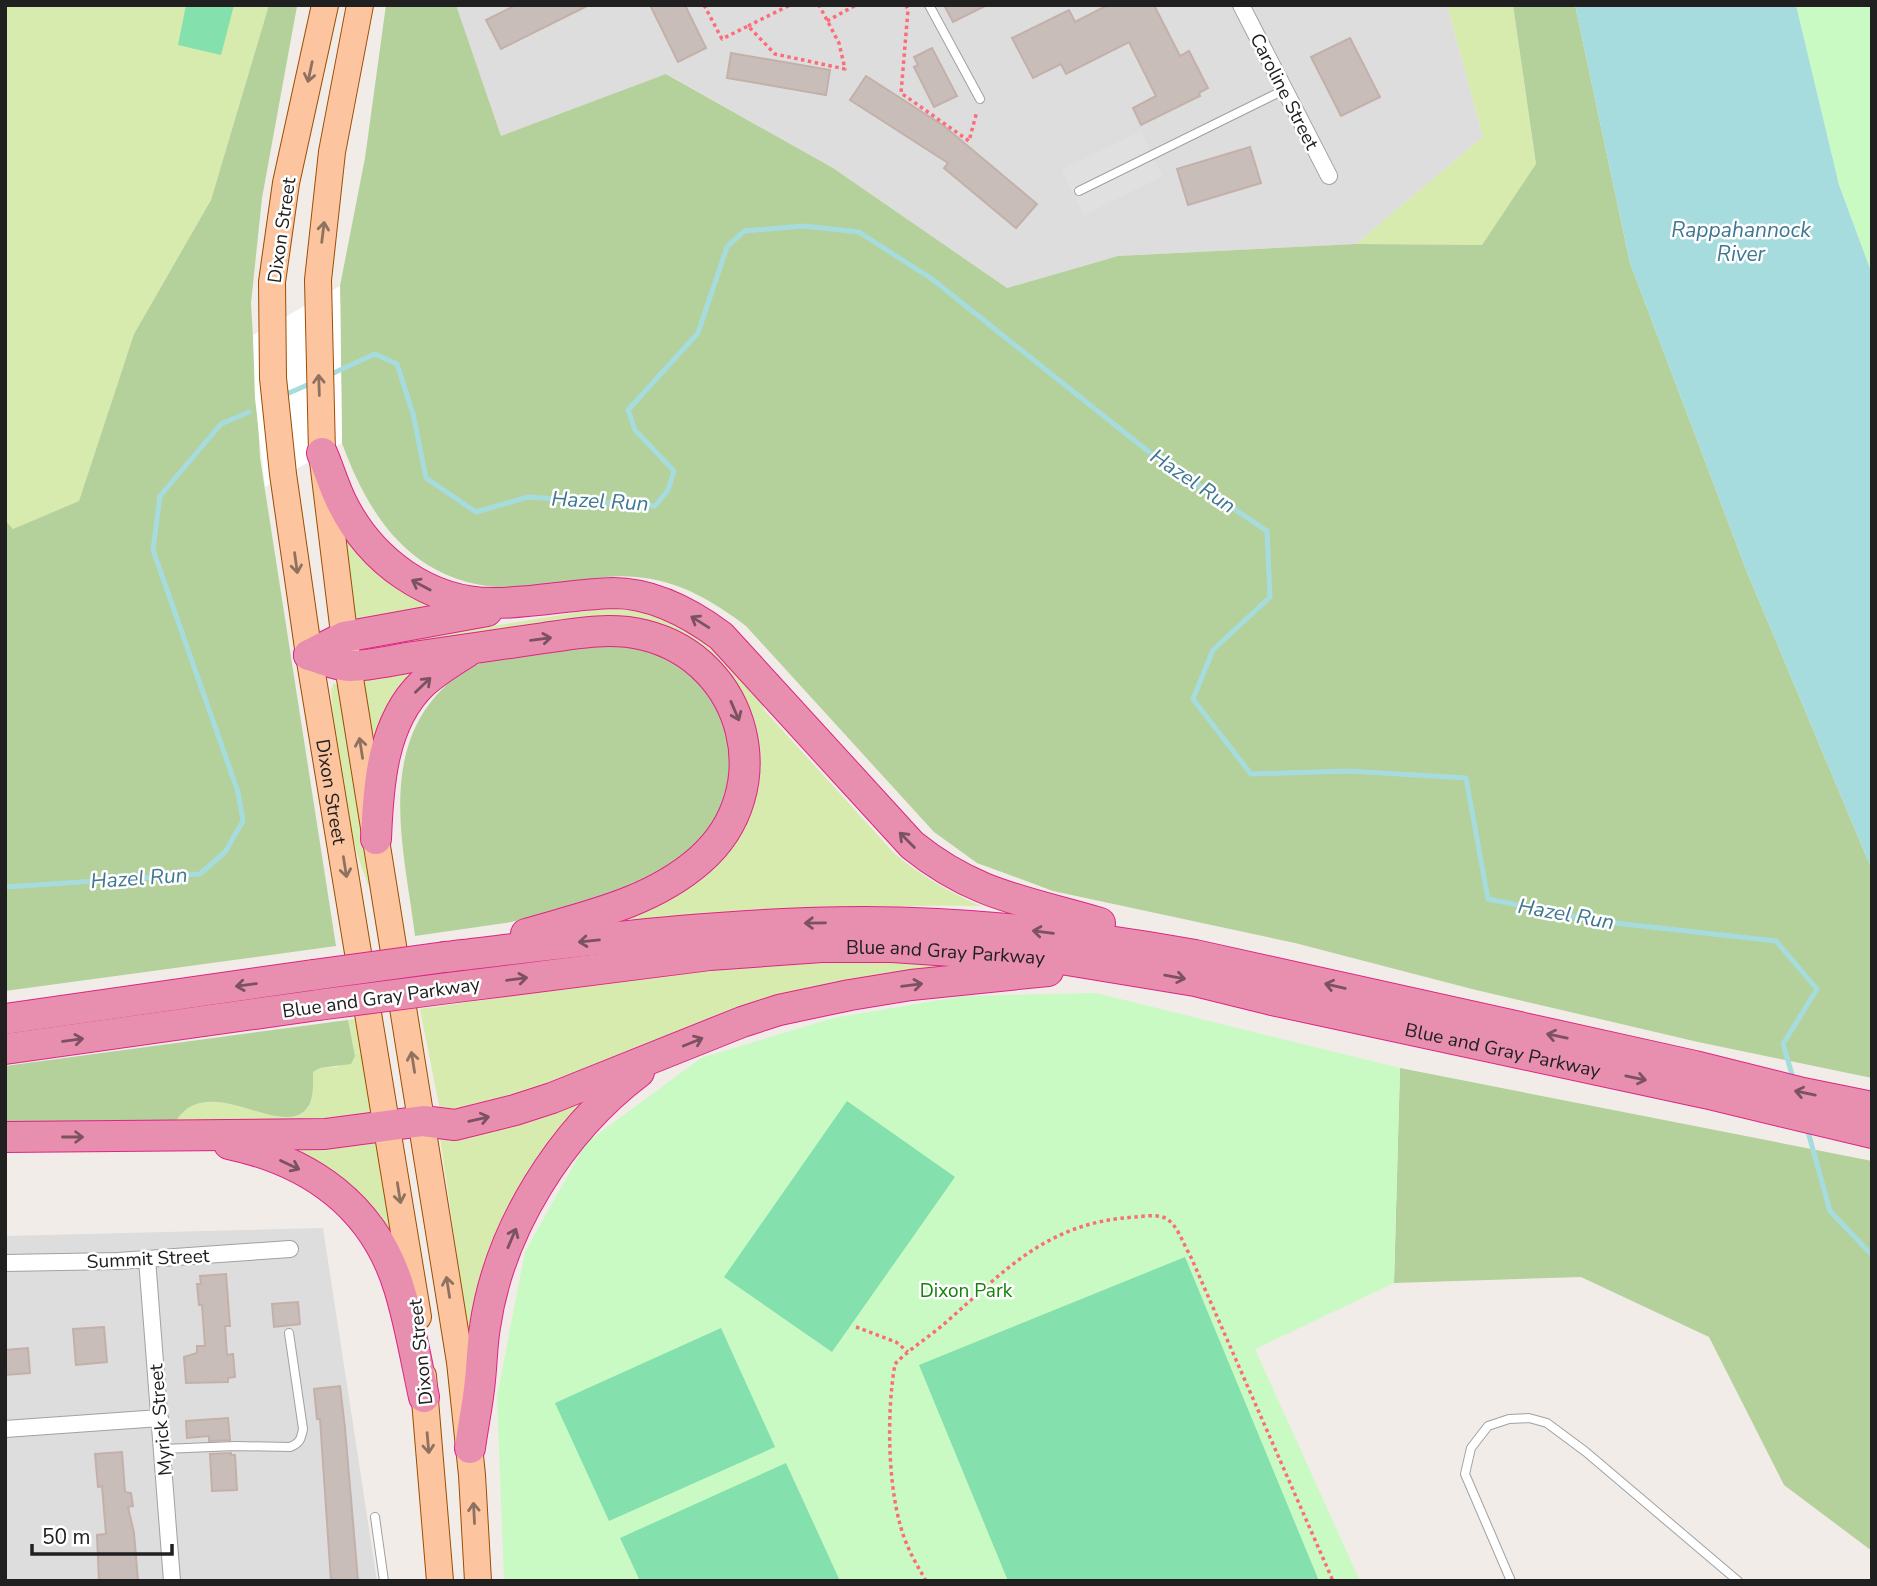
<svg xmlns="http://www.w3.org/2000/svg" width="1877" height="1586" font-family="'Nunito Sans',sans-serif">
  <rect width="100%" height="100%" fill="#f1ece7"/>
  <path fill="#dedddd" d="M456,5H1447L1483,137L1356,244L1118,256L1007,288L833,168L667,74L501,136Z
    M323,1228L377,1581H5V1236Z"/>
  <path fill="#d6ebad" d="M5,5H269L211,200L134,334L79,501L13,529L5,520Z
    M1447,5H1513L1536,165L1482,245L1356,244L1483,137Z
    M344,523L450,607L352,623Z
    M605,608C685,612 715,647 763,705L764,710L894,853C921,876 949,892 981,906C864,905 748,908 632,920L629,910L723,675L359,651L361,648L367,646Z
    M418,666L374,754L362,679Z
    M334,683L339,686L373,884L368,885C344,823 336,756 331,690Z
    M867,961L945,963V971L552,1087L447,1115L440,1110L420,1009L645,977L711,969Z
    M356,1019L373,1117L368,1120L176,1121C208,1068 287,1145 309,1105C314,1096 313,1082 313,1072L320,1068L337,1067L355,1056L348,1020Z
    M613,1081L584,1107L471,1353L440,1137Z
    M378,1140L395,1246L290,1149Z"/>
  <path fill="#b4d09b" d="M269,5L297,6L262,198L251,303L260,458L336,946L5,991V520L13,529L79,501L134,334L211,200Z
    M386,5H456L501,136L666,74L833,168L1007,288L1118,256L1356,244L1482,245L1536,164L1513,5H1575L1630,263L1747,572L1872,870V1078L1698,1042L1472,989L1295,943L1053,891L977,863L934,832L746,626C713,601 678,580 636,577C599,573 563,586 526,588C424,592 374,531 342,443L340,286L365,158Z
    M584,643L637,645L689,669L725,713L739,761L711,836L655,877L571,908L511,922L415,936C406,860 380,769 430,703C439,692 452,678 465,670C493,654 551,649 584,643Z
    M348,1020L355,1056L351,1064L320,1068L313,1072C313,1082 314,1096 309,1105C287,1145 208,1068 176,1121L5,1127V1066Z
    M1400,1068L1872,1161V1551L1784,1485L1709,1337L1581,1277L1394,1283Z"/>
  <path fill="#cafac4" d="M1796,5H1872V274L1839,185Z
    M1096,993L1400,1068L1394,1283L1255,1349L1360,1581H504L497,1396L525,1252L586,1143L701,1058L833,1018L964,996Z"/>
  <path fill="#84e0ad" d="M186,5H234L221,55L178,45Z
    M847,1101L955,1177L832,1352L724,1277Z
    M1185,1257L1319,1581H1008L919,1365Z
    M721,1328L775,1447L609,1521L555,1403Z
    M786,1463L840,1581H640L620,1538Z"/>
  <path fill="#e0e0e0" d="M1141,131L1163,176L1084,215L1061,170Z"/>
  <path fill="#a7dcdf" d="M1575,5H1796L1839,185L1872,274V870L1747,572L1630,263Z"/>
  <path fill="#fff" d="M340,286L342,443L265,487L255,398L253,335Z"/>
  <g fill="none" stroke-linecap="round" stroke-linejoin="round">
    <path stroke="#a7dcdf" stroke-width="5" d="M327,376L375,354L397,364L413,414L426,478L476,512L528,497L655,506L668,490L674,471L635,430L628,410L698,333L727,247L744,231L804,226L859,232L932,279L1149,452L1267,531L1270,597L1213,650L1193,699L1251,774L1349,771L1466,778L1488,899L1597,921L1776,941L1817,989L1783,1044L1794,1081
      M282,396L312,383
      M5,887L200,874L225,852L243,821L238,792L153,550L160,496L221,424L249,412
      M1807,1128L1830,1211L1872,1255"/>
  </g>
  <path fill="#c9bdba" stroke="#c3b0a9" stroke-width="2" d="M516,5H589L501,49L486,20Z
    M650,5H685L706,48L678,62Z
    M944,5H987L953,22Z
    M1108,5H1154L1180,56L1189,51L1208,88L1199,93L1200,96L1141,125L1133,108L1156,96L1129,42L1066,74L1061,64L1033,78L1012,38L1069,10L1075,22Z
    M1350,38L1380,97L1341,116L1311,57Z
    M932,48L957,96L934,107L914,67L918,65L914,57Z
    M731,53L830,70L826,95L727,78Z
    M866,76L944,126L1037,204L1016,228L944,168L948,163L850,100Z
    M1250,147L1261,183L1188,205L1177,169Z
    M226,1274L230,1326H225L227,1355L233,1354L235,1377L228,1378V1382L186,1383L184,1357L197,1353V1346H205L202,1305H199L197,1284H201L200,1276Z
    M298,1302L300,1324L274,1327L272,1304Z
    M104,1327L107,1362L76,1365L73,1329Z
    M28,1348L30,1373L5,1375V1350Z
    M340,1386L345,1428L358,1581H331L320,1419H317L314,1389Z
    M228,1418L230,1440L209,1441V1436L187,1438L186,1421Z
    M122,1452L125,1492L131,1493L133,1506L128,1507L134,1533L138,1581H99L97,1535L106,1534L102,1486L98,1487L95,1454Z
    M231,1453V1455H235L237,1490L212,1491L210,1454Z"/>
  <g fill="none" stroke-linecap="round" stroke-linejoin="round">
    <defs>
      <path id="lane" d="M929,5L980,99
        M1079,191L1284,90
        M163,1449L235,1446L290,1447C300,1443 301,1439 303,1429L289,1333
        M375,1517L384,1581
        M1511,1581L1465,1474L1471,1448L1488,1426L1509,1419L1529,1418L1547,1423L1586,1452L1738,1581"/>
      <path id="street" d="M1241,5L1329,176
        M147,1259L172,1581
        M5,1263L118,1261L290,1249
        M5,1429L160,1418"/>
      <g id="primary">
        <path id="s1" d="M325,5L286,183L272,282L273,378L283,474L309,655L418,1317"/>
        <path d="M360,5L332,152L318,280L322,453L348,666L460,1362L472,1475L478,1581"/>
        <path d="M423,1376L440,1581"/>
      </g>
      <g id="highway">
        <path d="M322,453C329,469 334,487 342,503C371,561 429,604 495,603C534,603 574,594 613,593C652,593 690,613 721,636L912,845C975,896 1026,901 1100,923"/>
        <path d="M309,655C321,658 337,666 350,666C370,666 393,660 413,657C457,651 500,644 544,638C577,633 611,627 644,635C747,660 780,790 700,860C651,903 587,916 526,934"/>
        <path d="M309,655L344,637L487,611"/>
        <path d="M376,839C378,786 382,722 423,683C436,671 451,662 467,652"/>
        <path d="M445,957C583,941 723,922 863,922C975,922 1085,935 1195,955L1695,1066L1803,1093L1872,1107"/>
        <path id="s2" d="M449,988L710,955L822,947H892L1055,958L1195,981L1272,1000L1705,1093L1872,1133"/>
        <path d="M5,1019L313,975"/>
        <path d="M5,1049L318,1005"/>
        <path d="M5,1137L325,1134L423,1121L455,1125L515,1110L552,1098L742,1022L779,1010L850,995L911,985L1048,971"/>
        <path d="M229,1144C310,1161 374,1206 399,1288C410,1323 416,1361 424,1397"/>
        <path d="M470,1448C473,1425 478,1403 480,1380C482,1362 482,1344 485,1327C499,1229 561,1131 639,1072"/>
      </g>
    </defs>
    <use href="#lane" stroke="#a1a1a1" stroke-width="10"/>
    <use href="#street" stroke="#a1a1a1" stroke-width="18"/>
    <use href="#primary" stroke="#9d4d00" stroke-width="28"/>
    <use href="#highway" stroke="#dd2585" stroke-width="32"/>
    <path stroke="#fb6d78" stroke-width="3.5" stroke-dasharray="3.5 3.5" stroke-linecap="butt" d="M704,5L722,39L748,26L775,54L845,69L839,43L819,5
      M906,5L908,10L901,93L969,141L977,111
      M827,21L856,5
      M748,26L790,5
      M856,1327L896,1342L908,1352
      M926,1581C920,1570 913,1559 908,1547C887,1501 886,1414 895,1364C908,1350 929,1337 944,1324C1007,1269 1047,1222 1136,1217C1145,1216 1159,1214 1167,1219C1178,1226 1183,1244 1190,1255L1333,1581"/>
    <use href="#lane" stroke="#fff" stroke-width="8"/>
    <use href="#street" stroke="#fff" stroke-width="16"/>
    <use href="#primary" stroke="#fdc4a0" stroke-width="26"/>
    <use href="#highway" stroke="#e88eaf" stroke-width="30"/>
    <defs>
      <path id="highway-bridge" d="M313,975L445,957
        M318,1005L449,988"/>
    </defs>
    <use href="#highway-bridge" stroke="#dd2585" stroke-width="32" stroke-linecap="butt"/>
    <use href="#highway-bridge" stroke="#e88eaf" stroke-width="30"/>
  </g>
  <defs><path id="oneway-shaft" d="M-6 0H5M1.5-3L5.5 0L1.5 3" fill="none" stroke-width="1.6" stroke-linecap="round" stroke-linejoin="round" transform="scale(1.75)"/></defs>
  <g stroke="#8e7260">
    <use href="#oneway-shaft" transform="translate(310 72) rotate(102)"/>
    <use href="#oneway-shaft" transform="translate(323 232) rotate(-83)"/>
    <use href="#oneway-shaft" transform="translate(319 385) rotate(-92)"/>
    <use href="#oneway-shaft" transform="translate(296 563) rotate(82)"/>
    <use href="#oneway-shaft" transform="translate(361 748) rotate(-99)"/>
    <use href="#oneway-shaft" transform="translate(345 867) rotate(81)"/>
    <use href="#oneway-shaft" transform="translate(413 1062) rotate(-99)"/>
    <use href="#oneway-shaft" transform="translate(399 1193) rotate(81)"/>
    <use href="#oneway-shaft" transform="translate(448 1287) rotate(-99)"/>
    <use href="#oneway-shaft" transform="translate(428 1443) rotate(85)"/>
    <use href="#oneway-shaft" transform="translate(474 1513) rotate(-93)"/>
  </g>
  <g stroke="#7a5260">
    <use href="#oneway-shaft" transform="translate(421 585) rotate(-152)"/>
    <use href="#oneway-shaft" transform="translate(700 622) rotate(-148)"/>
    <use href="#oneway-shaft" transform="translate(541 639) rotate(-8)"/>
    <use href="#oneway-shaft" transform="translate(423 685) rotate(-44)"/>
    <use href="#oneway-shaft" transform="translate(735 711) rotate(67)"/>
    <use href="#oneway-shaft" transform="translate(907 840) rotate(-135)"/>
    <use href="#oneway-shaft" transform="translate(815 923) rotate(179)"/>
    <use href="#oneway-shaft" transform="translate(1043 932) rotate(-173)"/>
    <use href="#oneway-shaft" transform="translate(589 941) rotate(174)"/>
    <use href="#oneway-shaft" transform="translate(1175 977) rotate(10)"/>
    <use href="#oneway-shaft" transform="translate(517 979) rotate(-7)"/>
    <use href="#oneway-shaft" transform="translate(246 985) rotate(172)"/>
    <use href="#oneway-shaft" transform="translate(912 985) rotate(-7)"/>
    <use href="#oneway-shaft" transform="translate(1335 986) rotate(-167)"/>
    <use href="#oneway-shaft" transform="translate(1557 1036) rotate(-168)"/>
    <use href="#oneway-shaft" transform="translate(73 1040) rotate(-8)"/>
    <use href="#oneway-shaft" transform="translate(693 1042) rotate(-22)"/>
    <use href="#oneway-shaft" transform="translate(1636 1078) rotate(12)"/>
    <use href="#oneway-shaft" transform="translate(1805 1093) rotate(-168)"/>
    <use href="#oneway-shaft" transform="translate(479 1119) rotate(-13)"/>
    <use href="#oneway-shaft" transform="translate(73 1137)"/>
    <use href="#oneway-shaft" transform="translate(290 1165) rotate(25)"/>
    <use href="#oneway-shaft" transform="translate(512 1238) rotate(-67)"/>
  </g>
  <g text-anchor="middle" stroke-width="5" stroke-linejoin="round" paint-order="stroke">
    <g font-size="19" fill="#202020" stroke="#fff">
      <text transform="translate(1285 91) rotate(63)" y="7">Caroline Street</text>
      <text transform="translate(281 230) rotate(-82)" y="7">Dixon Street</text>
      <text dy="7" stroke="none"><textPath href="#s1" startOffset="796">Dixon Street</textPath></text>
      <text dy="7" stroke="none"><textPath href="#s2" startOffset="499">Blue and Gray Parkway</textPath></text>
      <text transform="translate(381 997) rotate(-8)" y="7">Blue and Gray Parkway</text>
      <text dy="7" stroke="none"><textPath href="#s2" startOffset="1066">Blue and Gray Parkway</textPath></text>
      <text transform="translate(148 1258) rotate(-3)" y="7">Summit Street</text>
      <text transform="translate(420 1352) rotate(-96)" y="7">Dixon Street</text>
      <text transform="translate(160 1420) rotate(-95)" y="7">Myrick Street</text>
    </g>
    <g font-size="19" fill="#15820a" stroke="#fff">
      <text x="966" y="1297">Dixon Park</text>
    </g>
    <g font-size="21" font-style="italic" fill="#3f7792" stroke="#fff">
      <text x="1741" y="237">Rappahannock<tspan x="1741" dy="24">River</tspan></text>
      <text transform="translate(1193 481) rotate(34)" y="7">Hazel Run</text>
      <text transform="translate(600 501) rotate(3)" y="7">Hazel Run</text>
      <text transform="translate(139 878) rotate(-4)" y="7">Hazel Run</text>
      <text transform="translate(1566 914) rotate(10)" y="7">Hazel Run</text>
    </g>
  </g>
  <rect width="1877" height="1586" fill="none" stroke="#202020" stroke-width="14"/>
  <path d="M32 1544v10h140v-10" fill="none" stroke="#202020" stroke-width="3.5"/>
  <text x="42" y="1544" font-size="21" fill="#202020" stroke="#ffffff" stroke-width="5" paint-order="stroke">50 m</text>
</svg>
